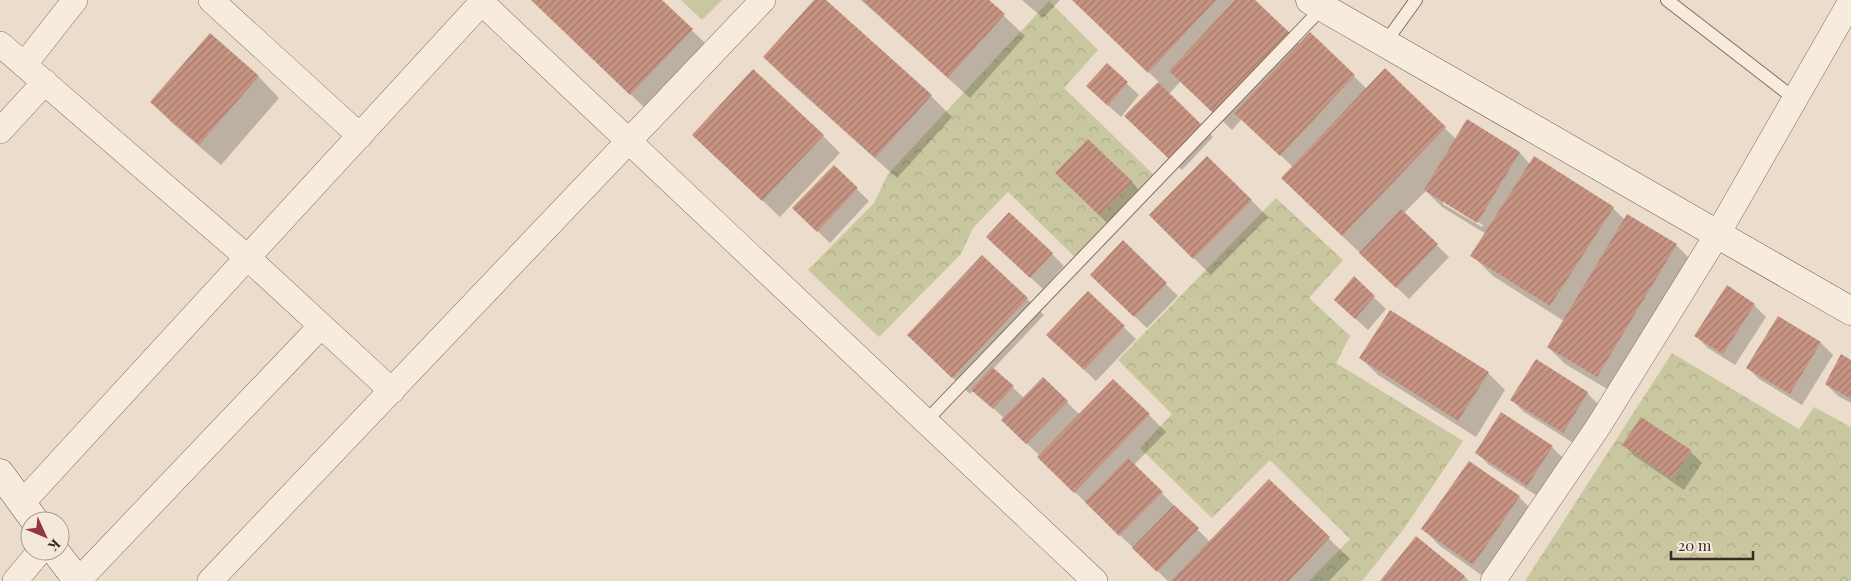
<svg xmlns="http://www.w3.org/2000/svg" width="1851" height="581" font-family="'Playfair Display',serif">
  <defs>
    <pattern id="forest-crowns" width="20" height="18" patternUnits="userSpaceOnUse" patternTransform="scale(1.25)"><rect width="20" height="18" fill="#c9c79f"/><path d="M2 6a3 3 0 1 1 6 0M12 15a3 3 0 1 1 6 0" fill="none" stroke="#adab89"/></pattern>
    <pattern id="building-hatch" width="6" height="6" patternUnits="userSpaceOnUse" patternTransform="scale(1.25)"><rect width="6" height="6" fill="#c79484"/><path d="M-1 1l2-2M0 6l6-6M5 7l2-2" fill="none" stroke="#a3796c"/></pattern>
  </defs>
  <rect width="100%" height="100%" fill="#ecdccb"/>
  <path fill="#c9c79f" d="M681,0H722L702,20Z"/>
  <path fill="url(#forest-crowns)" d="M1049,1L1098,50L1064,88L1156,177L1078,260L1008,192L973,228L961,254L879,337L808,270L874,203L888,174Z
    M1276,198L1343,260L1309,298L1350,336L1336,363L1463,441L1403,530L1362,581H1309L1350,539L1270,460L1212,518L1140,448L1172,414L1118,360Z
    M1672,353L1799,429L1814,407L1851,427V581H1525Z"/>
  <path fill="#0003" fill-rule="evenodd" d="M533,0H661L713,51L652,115Z
    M816,0H824L931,96L952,117L897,178L785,78L764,57Z
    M861,0H987L1025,36L970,98Z
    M1022,0H1060L1043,18Z
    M1074,0H1253L1300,44L1310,34L1367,89L1385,70L1456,139L1520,153L1530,164L1613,208L1625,220L1676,245L1693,262L1614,393L1565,364L1548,347L1564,321L1493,276L1472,255L1486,234L1442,207L1426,191L1404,213L1449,257L1409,299L1303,199L1293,167L1242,119L1232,130L1181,81L1169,94L1213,137L1182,170L1126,116L1159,82ZM1443,201L1483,225L1482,227L1443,204Z
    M210,35L259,77L279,98L221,165L172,123L151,102Z
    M1107,65L1139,95L1121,117L1100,98Z
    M693,135L823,136L840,153L780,217Z
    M834,167L869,201L830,243L794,208Z
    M1057,173L1132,183L1144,195L1112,228Z
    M1251,200L1268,217L1211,275L1150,215Z
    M1123,242L1178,296L1147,328L1103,287Z
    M1000,249L1052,254L1064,266L1043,289Z
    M1354,278L1386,309L1368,330L1347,311Z
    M1088,293L1136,339L1096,381L1060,347Z
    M1027,299L1044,315L993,369L1024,398L1043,379L1080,415H1149L1166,432L1134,465L1210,542L1269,481L1350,559L1329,581H1168L1056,474L1040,456L1015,432L1005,419L974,390L970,394L925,352Z
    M1754,305L1766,317L1735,365L1708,348L1696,336Z
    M1778,317L1821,343L1833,355L1802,405L1759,379L1747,367Z
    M1361,358L1488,373L1505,390L1476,437L1378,375Z
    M1851,361V403L1838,396L1826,384Z
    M1587,393L1599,405L1575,444L1524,412L1512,400Z
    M1624,445L1690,451L1702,463L1684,490L1636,457Z
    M1552,447L1564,459L1539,497L1489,465L1477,453Z
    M1469,462L1519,497L1536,514L1490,581L1440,546L1423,529Z
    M1464,576L1469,581H1381Z"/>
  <path fill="url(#building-hatch)" d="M531,0H662L693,29L630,95Z
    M814,0H826L932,95L875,158L763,57Z
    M862,0H989L1005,14L948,78Z
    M1072,0H1216L1148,73Z
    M1235,0H1255L1290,33L1214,114L1169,71Z
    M1310,32L1355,75L1280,156L1234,113Z
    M210,33L259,76L199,145L150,102Z
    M1107,63L1128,82L1108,106L1086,86Z
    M1385,68L1446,127L1342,236L1281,178Z
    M753,69L824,135L762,201L692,135Z
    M1158,82L1202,125L1169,159L1124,116Z
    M1467,119L1520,152L1477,223L1424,190Z
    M1088,139L1133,182L1100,216L1055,173Z
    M1207,156L1252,200L1193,259L1149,215Z
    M1534,156L1614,207L1550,306L1470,256Z
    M834,165L858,188L817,232L792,208Z
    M1401,209L1438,244L1396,288L1359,253Z
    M1009,212L1053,253L1030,278L986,237Z
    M1627,214L1677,244L1597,377L1547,347Z
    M1123,240L1167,283L1134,317L1090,275Z
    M982,255L1028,298L952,378L907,335Z
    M1354,276L1375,296L1355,319L1334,300Z
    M1727,285L1755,304L1723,354L1694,336Z
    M1088,291L1125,326L1084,370L1046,335Z
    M1390,310L1489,372L1458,421L1359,358Z
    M1778,316L1821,342L1790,394L1746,368Z
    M1841,354L1851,360V399L1825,384Z
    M1536,359L1588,392L1563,433L1510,400Z
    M992,367L1014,386L993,409L971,390Z
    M1043,377L1068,401L1026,444L1001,420Z
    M1113,379L1150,414L1074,493L1037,457Z
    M1501,412L1553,446L1527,486L1475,453Z
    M1641,417L1691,450L1672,479L1622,445Z
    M1128,458L1163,492L1119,536L1085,502Z
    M1469,461L1520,496L1473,565L1421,529Z
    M1269,479L1330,537L1289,581H1171Z
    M1174,505L1199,528L1157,572L1132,548Z
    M1416,536L1465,576L1460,581H1380Z"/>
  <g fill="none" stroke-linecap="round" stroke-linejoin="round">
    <defs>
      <path id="service" d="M1667,0L1795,99
        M1385,43L1416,0
        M926,421L1323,7"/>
      <path id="minor" d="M211,0L360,136
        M479,0L1095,581
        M0,44L248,258L392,391
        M24,65L75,0
        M0,131L45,82
        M22,503L484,0
        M15,581L40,551
        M78,581L321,326
        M210,581L763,0
        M1493,581L1598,427L1717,235L1851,1"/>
      <path id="secondary" d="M1310,0L1851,311
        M0,473L35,521
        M55,551L78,581"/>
    </defs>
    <use href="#service" stroke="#876e60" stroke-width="14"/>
    <use href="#minor" stroke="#876e60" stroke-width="26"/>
    <use href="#secondary" stroke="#695043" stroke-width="29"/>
    <use href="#service" stroke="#f7ebde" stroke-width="12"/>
    <use href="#minor" stroke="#f7ebde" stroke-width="25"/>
    <use href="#secondary" stroke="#f7ebde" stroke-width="28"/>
  </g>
  <g transform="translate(45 536) rotate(134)"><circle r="24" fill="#f4e8da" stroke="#a99c90"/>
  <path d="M0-4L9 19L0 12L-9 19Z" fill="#923545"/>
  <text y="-8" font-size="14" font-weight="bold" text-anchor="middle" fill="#392922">K</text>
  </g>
  <path d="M1671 551v8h82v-8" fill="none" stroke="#392922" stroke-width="2.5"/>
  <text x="1678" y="551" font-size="15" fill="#392922" stroke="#f4e8da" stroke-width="4" paint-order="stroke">20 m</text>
</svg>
